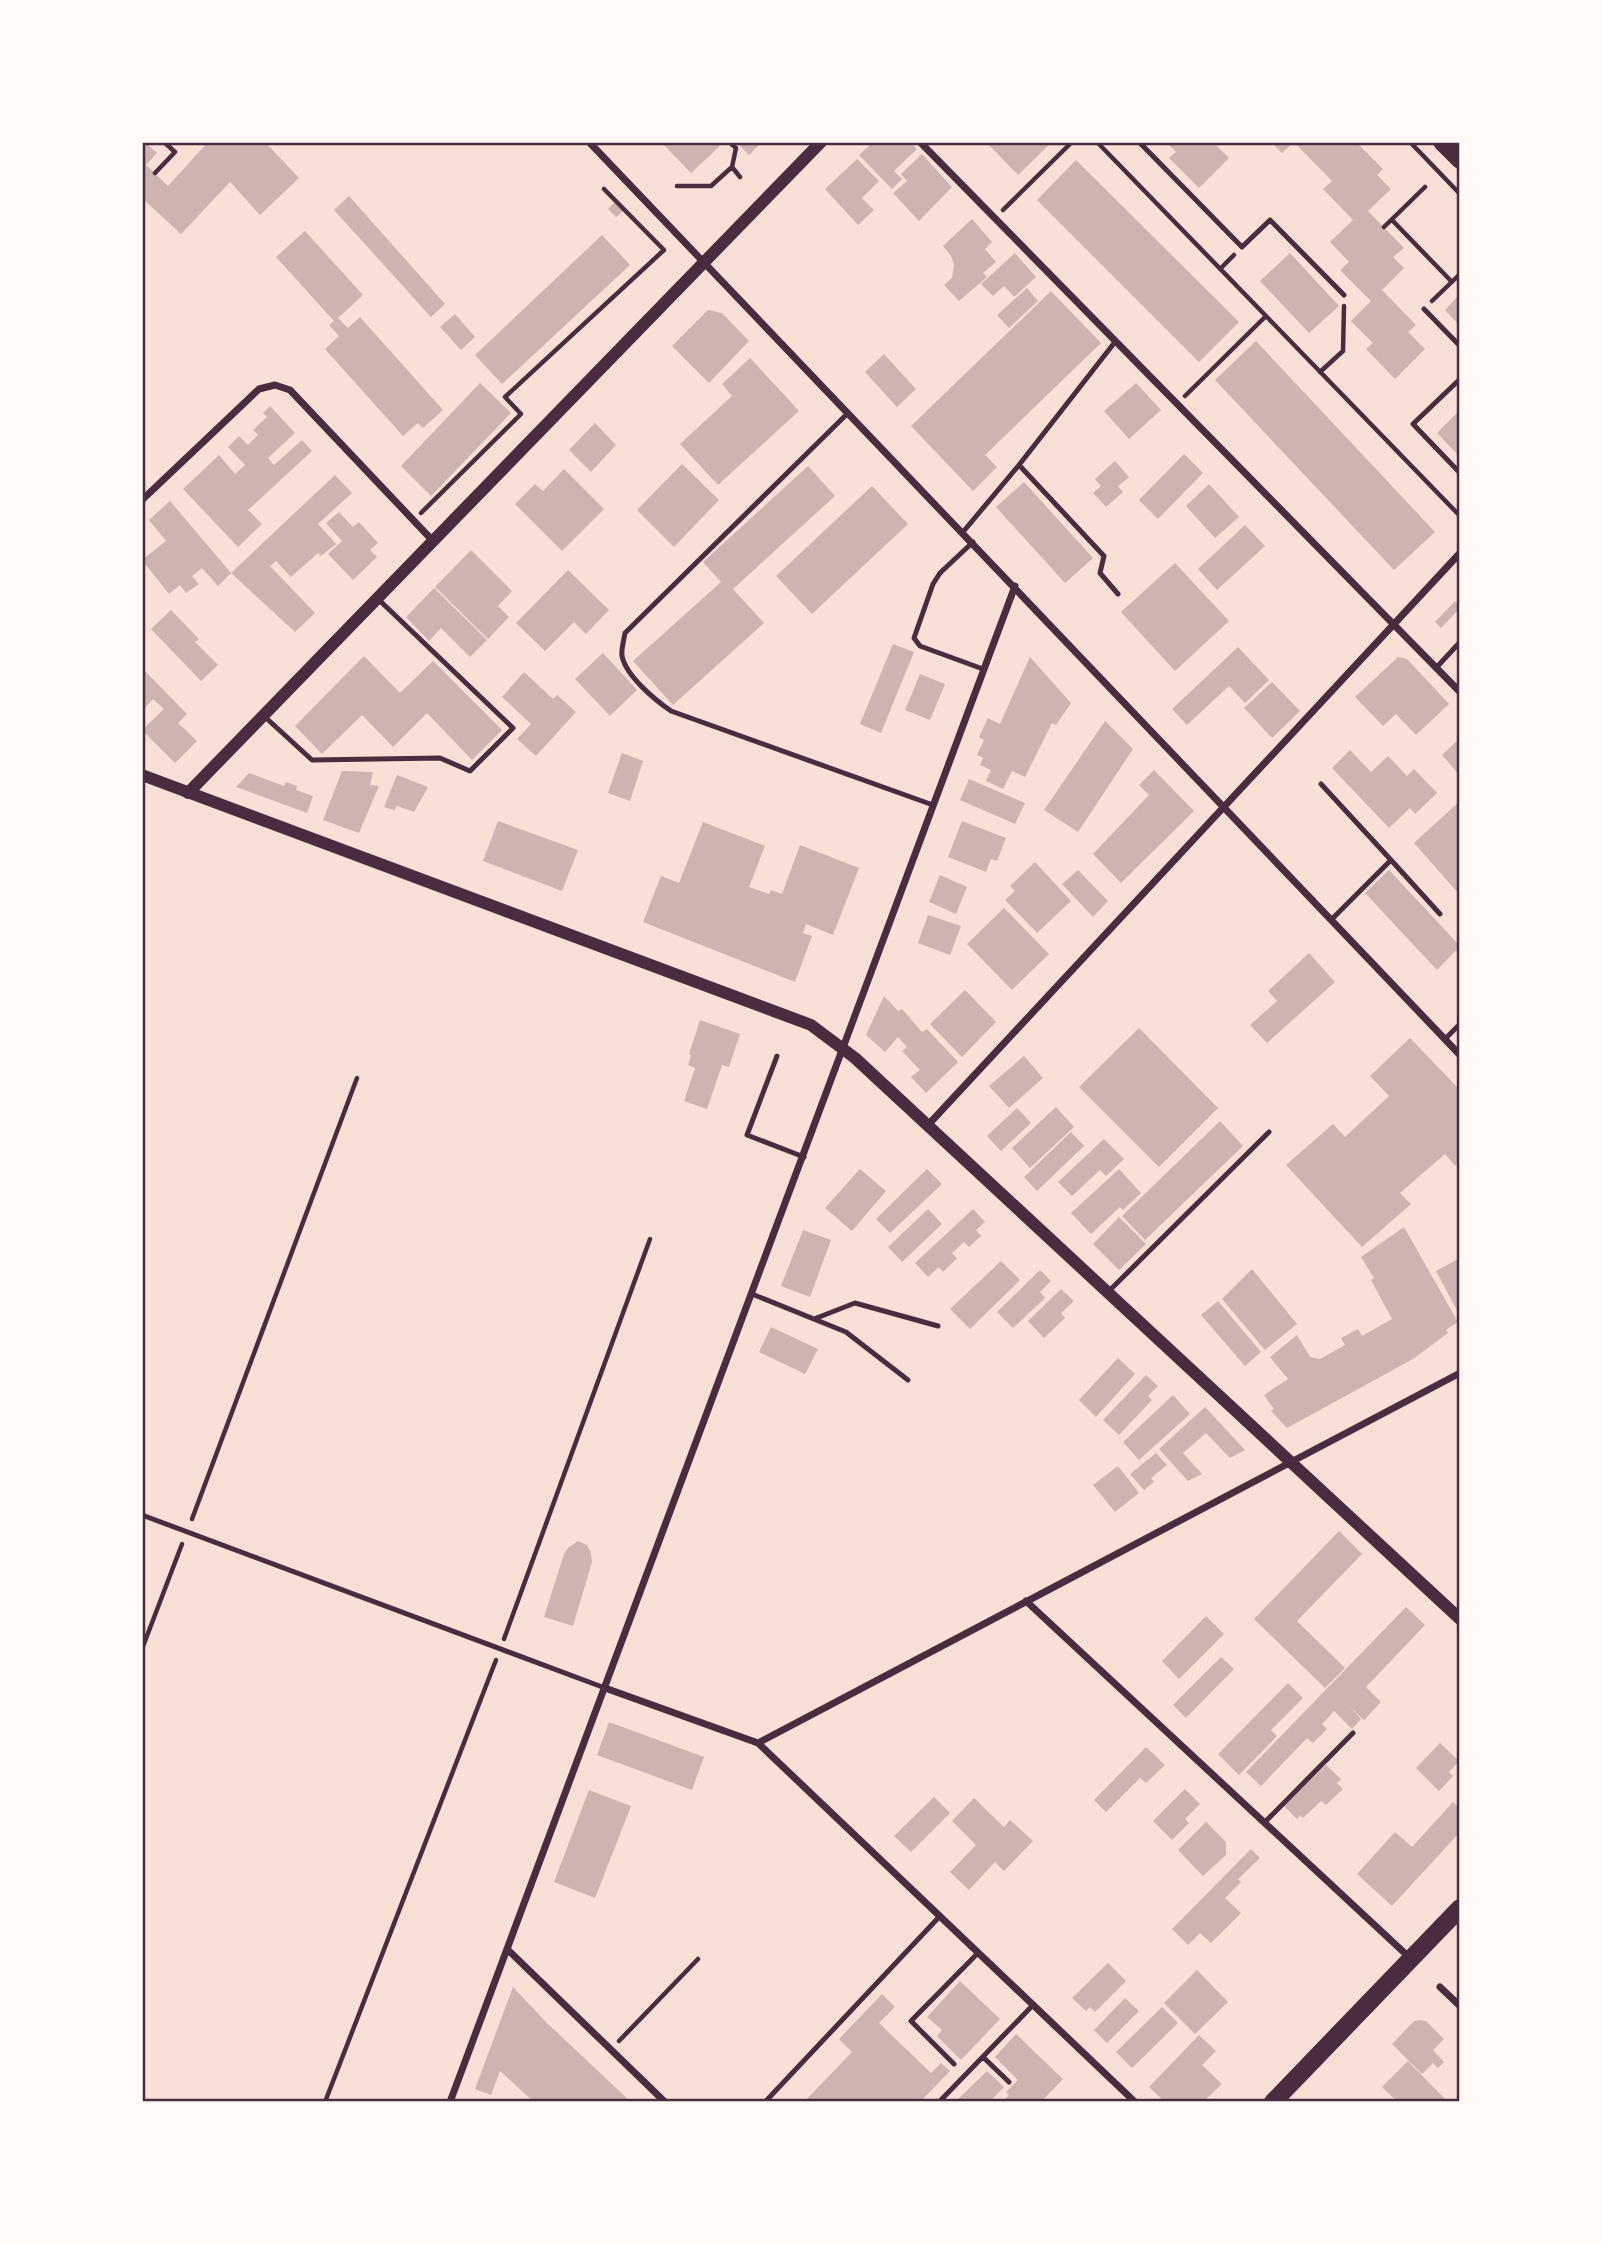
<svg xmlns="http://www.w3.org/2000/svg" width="1602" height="2244" font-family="'Noto Serif',serif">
  <rect width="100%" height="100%" fill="#f7e1d7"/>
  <path fill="#ccb4b1" d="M142,142H145L157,153L146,165L168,186L208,142H265L299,178L260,215L230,182L181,234L142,198Z
    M661,142H715L720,146L691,173Z
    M736,142H762L749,155Z
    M873,142H910L917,149L894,171L902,179L892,189L859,155Z
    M986,142H1052L1018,175Z
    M1166,142H1213L1229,158L1199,188L1169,158L1176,152Z
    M1271,142H1356L1383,169L1377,175L1391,189L1368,211L1404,248L1393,257L1404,268L1382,290L1416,325L1408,332L1425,349L1395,379L1366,349L1373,343L1351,321L1371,301L1340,270L1349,262L1330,242L1353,220L1323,189L1332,181L1294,142L1282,153Z
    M922,154L952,187L919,221L893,193L907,181L901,174Z
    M857,159L879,181L862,198L874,210L858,225L825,189Z
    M1076,160L1239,322L1199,362L1037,200Z
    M349,196L445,304L431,317L334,210Z
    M615,202L623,211L616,217L608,209Z
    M972,219L992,242L985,249L996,262L983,273L987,277L959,301L944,285L952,278L954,264L951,256L943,246Z
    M305,231L363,295L338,318L348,328L360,317L443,410L423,428L418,423L403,436L325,349L339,336L329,325L334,321L276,257Z
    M602,235L630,265L502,384L475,355Z
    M1015,253L1036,277L1014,297L1004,286L993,296L981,284Z
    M1290,253L1339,306L1309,333L1260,281Z
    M1027,288L1038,301L1009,328L997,315Z
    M1051,291L1101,343L985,455L997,467L973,491L911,426Z
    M1460,294V326L1445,310Z
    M708,310L722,313L749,341L709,383L672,346Z
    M455,314L475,337L461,350L440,327Z
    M1256,341L1435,532L1394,570L1215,380Z
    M884,354L916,389L897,407L865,372Z
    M750,358L799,411L718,485L680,444L732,396L722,384Z
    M480,383L511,413L431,496L401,466Z
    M1136,383L1161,410L1129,439L1104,411Z
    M270,406L295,433L268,458L274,465L302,440L312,451L248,510L262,524L238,547L183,489L219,455L235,474L245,465L228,447L239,436L248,445L258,435L253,430L267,417L263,413Z
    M1460,410V457L1437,433Z
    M595,423L616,445L591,472L569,450Z
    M1184,454L1203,473L1158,519L1139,500Z
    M1115,461L1129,477L1118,486L1123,492L1106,507L1093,493L1101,486L1095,479Z
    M682,464L719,500L674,547L637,510Z
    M808,466L835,496L733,589L764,623L673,705L633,661L721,582L703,562Z
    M564,469L604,509L562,551L515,504L535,484L543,491Z
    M335,475L352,493L318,524L336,544L321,556L318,553L291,577L276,561L270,566L315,613L295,632L231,573Z
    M1024,482L1093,558L1065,583L996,507Z
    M1209,484L1239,517L1215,538L1186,506Z
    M872,486L908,524L812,614L776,576Z
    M170,501L231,573L218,586L202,568L192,576L199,584L186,593L180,585L169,594L142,560L166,541L149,520Z
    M339,512L353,527L359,522L378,543L370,550L377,557L353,580L328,554L342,541L326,523Z
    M1245,525L1265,546L1217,590L1198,569Z
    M471,550L512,591L498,606L509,617L488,639L435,587Z
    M1175,563L1229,621L1175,671L1121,612Z
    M568,570L609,610L586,634L574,622L545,651L516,623Z
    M434,588L487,640L470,657L441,628L429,641L406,617Z
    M1455,601L1460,608L1441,628L1435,622Z
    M171,610L199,639L195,642L218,665L201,681L151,629Z
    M893,644L914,652L881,733L860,724Z
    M1238,647L1269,680L1245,703L1229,686L1187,725L1172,709Z
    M603,653L637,690L610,716L575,679Z
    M364,656L400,693L433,661L502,730L472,760L427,713L393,747L362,715L322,754L295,726Z
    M1030,657L1071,703L1056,725L1052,723L1025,777L1012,771L1003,789L986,781L991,770L980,765L983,758L977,755L984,740L979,737L988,718L1000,724Z
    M1398,657L1407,659L1449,704L1416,735L1396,714L1383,726L1355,697Z
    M143,669L187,714L178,723L197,741L175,763L142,730L164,709L153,699L142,711Z
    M524,672L553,699L557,695L576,712L536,756L517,739L531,724L502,697Z
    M920,674L945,684L930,720L905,710Z
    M1272,682L1300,711L1272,738L1244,708Z
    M1105,721L1133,749L1078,832L1044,810Z
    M1460,738V776L1442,755Z
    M1350,750L1371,772L1388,756L1407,776L1414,769L1437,793L1415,814L1410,808L1389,828L1332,768Z
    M622,753L643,761L630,801L608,793Z
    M1154,770L1194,811L1121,883L1093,854L1149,795L1139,785Z
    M342,771L373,772L370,785L379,786L359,833L323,820Z
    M249,773L284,786L286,782L297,786L296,790L313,796L307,813L236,787Z
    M397,775L428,787L414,812L397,806L394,810L384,807Z
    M969,779L1025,803L1015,824L960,800Z
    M1460,801V895L1414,843Z
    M498,821L578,850L562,891L483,861Z
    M962,821L1006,838L997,861L991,859L986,872L948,857Z
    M703,822L765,846L749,887L769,894L771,890L782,894L800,845L859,868L833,935L806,924L803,933L812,936L795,982L643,922L661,876L679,883Z
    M1035,862L1071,901L1037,933L1005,900L1015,891L1010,886Z
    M1078,870L1108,901L1093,917L1062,884Z
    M1389,870L1460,946L1437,970L1365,893Z
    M940,875L967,887L956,914L929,902Z
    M1004,908L1049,954L1012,990L967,944Z
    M928,915L961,926L950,955L918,943Z
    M1309,953L1335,982L1267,1043L1250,1025L1277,1001L1268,991Z
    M965,990L996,1022L962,1057L930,1024Z
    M884,996L898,1011L902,1009L922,1032L927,1029L958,1062L926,1093L911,1077L920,1070L902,1051L907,1047L898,1037L885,1052L866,1035Z
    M700,1020L740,1034L729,1067L722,1065L707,1109L684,1101L695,1068L688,1065L691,1055L689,1054Z
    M1139,1028L1218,1108L1159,1167L1079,1087Z
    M1410,1038L1460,1090V1160L1455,1166L1445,1154L1400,1193L1411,1204L1362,1247L1286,1165L1333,1124L1345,1137L1389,1096L1370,1076Z
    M1024,1056L1043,1078L1009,1108L989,1086Z
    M1056,1107L1074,1127L1030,1168L1012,1148Z
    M1017,1108L1031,1123L1001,1151L987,1136Z
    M1220,1121L1243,1146L1145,1240L1122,1216Z
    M1071,1132L1084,1146L1037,1191L1024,1177Z
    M1104,1139L1124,1159L1106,1176L1100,1170L1072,1196L1058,1182Z
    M860,1169L886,1191L852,1231L825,1208Z
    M927,1169L942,1184L890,1233L876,1219Z
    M1119,1169L1141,1193L1123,1210L1120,1207L1091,1234L1071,1213Z
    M928,1209L942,1224L902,1262L888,1247Z
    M973,1209L985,1222L976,1230L981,1236L969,1247L964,1242L952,1253L957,1258L943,1272L939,1267L928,1277L915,1263Z
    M1119,1217L1146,1244L1119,1270L1093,1244Z
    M1404,1227L1458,1322L1446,1330L1448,1333L1413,1359L1287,1428L1271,1411L1274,1409L1264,1395L1288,1379L1270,1357L1297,1335L1310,1357L1320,1359L1345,1345L1341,1338L1358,1329L1362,1336L1392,1319L1371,1280L1374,1278L1361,1257Z
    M803,1230L831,1240L810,1297L781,1286Z
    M1460,1258V1316L1436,1271Z
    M1001,1261L1020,1280L970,1329L950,1309Z
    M1252,1269L1297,1324L1265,1350L1222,1299Z
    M1040,1270L1051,1281L1040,1292L1045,1298L1013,1328L997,1312Z
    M1061,1289L1074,1301L1061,1313L1065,1318L1044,1338L1028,1321Z
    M1218,1301L1261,1352L1245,1366L1201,1315Z
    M771,1327L818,1349L805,1374L759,1352Z
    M1118,1358L1135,1374L1096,1417L1079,1400Z
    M1146,1375L1158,1386L1148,1396L1152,1400L1119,1435L1103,1420Z
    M1173,1395L1190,1414L1139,1460L1123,1442Z
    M1205,1407L1245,1450L1230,1458L1206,1433L1183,1453L1202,1474L1188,1481L1159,1449Z
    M1156,1453L1167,1465L1151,1478L1154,1482L1144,1490L1130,1474Z
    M1118,1466L1139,1493L1115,1512L1093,1485Z
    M1339,1531L1362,1554L1297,1621L1345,1668L1325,1688L1254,1619Z
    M578,1541L587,1545L591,1553L592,1562L573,1626L544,1617L564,1554L568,1548Z
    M1406,1607L1425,1625L1366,1687L1381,1702L1364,1720L1350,1707L1361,1719L1352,1729L1334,1711L1322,1724L1327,1729L1313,1743L1307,1738L1261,1786L1246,1772Z
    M1206,1616L1224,1634L1179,1679L1162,1661Z
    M1221,1657L1234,1669L1186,1718L1173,1705Z
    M1288,1683L1303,1698L1271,1730L1277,1736L1239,1775L1218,1754Z
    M609,1722L704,1757L692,1790L597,1755Z
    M1440,1743L1459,1761L1449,1772L1453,1776L1439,1791L1416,1768Z
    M1146,1747L1165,1765L1146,1783L1140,1778L1106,1812L1094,1800Z
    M1326,1765L1341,1779L1337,1783L1343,1789L1326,1805L1321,1801L1303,1818L1300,1815L1297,1819L1284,1806Z
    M1185,1789L1200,1804L1185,1819L1189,1823L1172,1840L1153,1821Z
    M589,1790L631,1806L595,1898L554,1882Z
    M934,1797L950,1813L911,1852L894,1836Z
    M974,1798L1004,1827L1010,1820L1033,1841L1004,1871L995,1862L969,1890L950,1872L976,1845L952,1821Z
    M1453,1802L1460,1809V1832L1392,1906L1357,1874L1395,1832L1412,1847Z
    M1206,1822L1226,1842V1855L1203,1876L1178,1850Z
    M1251,1849L1260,1858L1238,1879L1241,1882L1225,1898L1241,1913L1211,1943L1200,1933L1188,1945L1172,1929Z
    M1108,1963L1126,1981L1095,2012L1090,2007L1086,2011L1072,1998Z
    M1197,1970L1228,2002L1195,2034L1164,2003Z
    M960,1981L1000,2019L961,2060L937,2036L942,2030L927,2017Z
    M513,1987L546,2022L631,2102H534L500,2071L491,2095L475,2089Z
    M882,1994L895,2007L879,2023L931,2073L941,2063L950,2071L920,2102H804L852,2052L839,2039Z
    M1125,1998L1139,2011L1107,2043L1094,2030Z
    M1162,2007L1178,2023L1132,2068L1116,2052Z
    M1420,2020L1426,2021L1444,2039L1433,2050L1444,2062L1438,2068L1433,2063L1422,2074L1392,2044L1414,2021Z
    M1016,2034L1063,2079L1041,2102H1002L1009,2095L1006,2092L1018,2080L995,2057Z
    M1199,2035L1216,2051L1202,2065L1222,2084L1203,2102H1165L1149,2087Z
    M1408,2061L1445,2099L1442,2102H1398L1382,2087Z
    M987,2071L1004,2087L989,2102H955Z"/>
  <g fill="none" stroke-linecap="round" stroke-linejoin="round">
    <path stroke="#4a2c40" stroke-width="4.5" d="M729,142L736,148L732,167
      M1097,142L1266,316
      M1410,142L1460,194
      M155,173L175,152L164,142
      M677,186H711L732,167L740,177
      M1003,210L1072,142
      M1392,220L1452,282
      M1384,227L1425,187
      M1220,269L1234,255
      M1432,301L1460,274
      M1320,372L1343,351L1344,306
      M1185,396L1266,316L1460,516
      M421,513L521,414L505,397L664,250L604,189
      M192,1519L357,1078
      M504,1639L650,1239
      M142,1649L182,1544
      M619,2041L698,1959
      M325,2102L496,1660"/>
    <path stroke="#4a2c40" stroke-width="5" d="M1139,142L1242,247L1270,220L1344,295
      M1424,309L1460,346
      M1460,379L1413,424L1460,473
      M848,413L625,633C624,640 621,649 622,656C626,676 655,700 671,711L933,805
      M1019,465L1115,342
      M963,532L1019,465L1104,556L1100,573L1118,594
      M973,542L940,573L933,584L914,638L920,646L983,669
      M1436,668L1460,642
      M265,717L312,760L440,758L470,771L513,728L377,598
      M1321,784L1391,860L1331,920
      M1391,860L1440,914
      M1445,1039L1460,1024
      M777,1056L747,1135L804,1157
      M1108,1292L1269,1132
      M752,1294L846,1332L908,1380
      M814,1319L855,1303L938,1326
      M142,1515L605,1688
      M1264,1823L1353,1733
      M983,2057L1009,2082
      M954,2064L911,2021L978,1953
      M765,2102L940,1916
      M939,2102L1033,2005"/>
    <path stroke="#4a2c40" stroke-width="7" d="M589,142L1460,1055
      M920,142L1460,692
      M142,500L259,389L275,385L290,390L433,541
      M928,1125L1460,553
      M1026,1601L1410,1958
      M605,1688L758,1743L1135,2102
      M758,1743L1460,1373
      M507,1949L665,2102
      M1440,1987L1460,2006
      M450,2102L1015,586"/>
    <path stroke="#4a2c40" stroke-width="12" d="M142,775L811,1025L855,1058L1460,1619
      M188,793L821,142"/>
    <path stroke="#4a2c40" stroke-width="18" d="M1442,142L1460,160
      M1273,2102L1460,1908"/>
  </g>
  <rect width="1602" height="2244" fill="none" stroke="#fffaf5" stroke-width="287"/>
  <rect x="144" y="144" width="1314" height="1956" fill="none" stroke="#4a2c40" stroke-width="2.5"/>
</svg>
